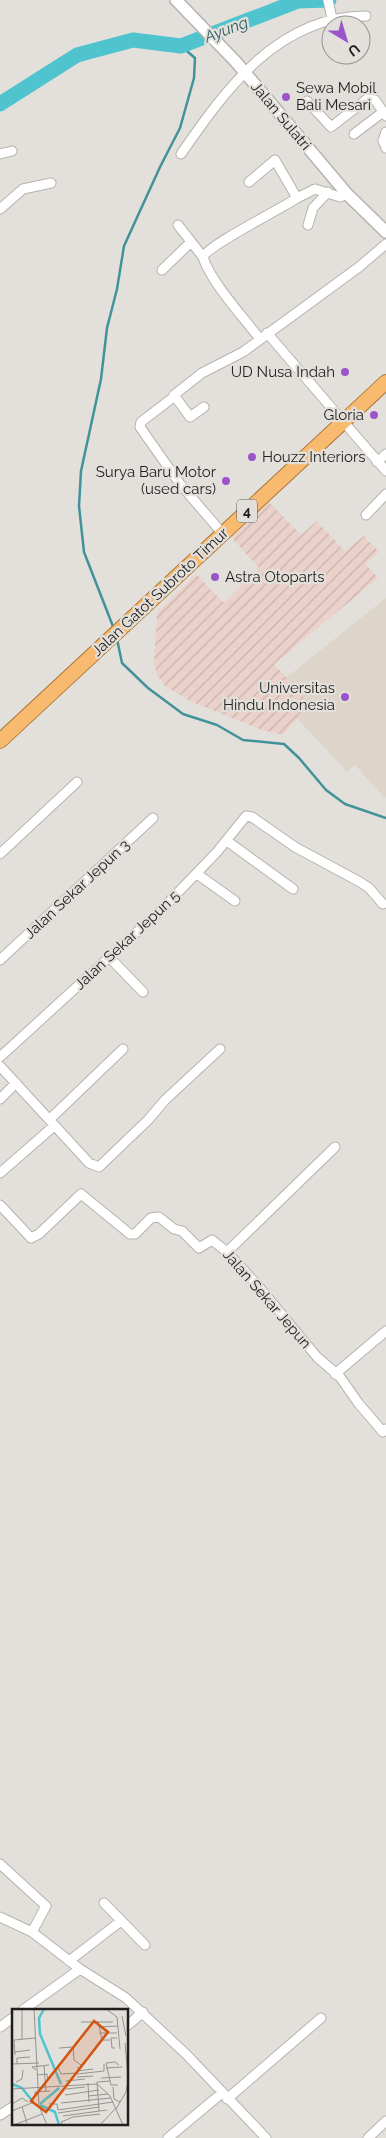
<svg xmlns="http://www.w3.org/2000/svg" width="386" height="2138" font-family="Raleway,sans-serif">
  <defs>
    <pattern id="industrial-furrows" width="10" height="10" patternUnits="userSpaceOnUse" patternTransform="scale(1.25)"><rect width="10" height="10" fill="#ead1c9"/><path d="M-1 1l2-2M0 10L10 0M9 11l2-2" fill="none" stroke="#c8b3ac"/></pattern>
  </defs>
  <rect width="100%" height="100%" fill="#e3e0db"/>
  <path fill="#ddd5c9" d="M386,598V797L385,798L355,765L347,772L297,718L310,704L286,678Z"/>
  <path fill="url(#industrial-furrows)" d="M268,501L301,535L317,521L345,551L364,536L379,552L365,564L378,578L274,664L310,704L283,735L262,730L192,702L165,686L157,675L154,663L157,613L196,574L224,603L259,568L231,537Z"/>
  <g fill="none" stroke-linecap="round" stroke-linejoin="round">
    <path stroke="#429299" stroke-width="2.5" d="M114,629L84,552L79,506L81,471L101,379L107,328L117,289L124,246L160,167L180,128L194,78L195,58L181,46
      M117,639L122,663L148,688L183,714L217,725L243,740L284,744L299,758L326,790L345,804L386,818"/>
    <path stroke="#50c4ce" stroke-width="15" d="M0,104L77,55L133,40L181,46L298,1L329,0"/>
    <defs>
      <path id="minor" d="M328,0L332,19
        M307,101L331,127L367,99L375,100L386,116
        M386,132L383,141L386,148
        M354,134L383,112
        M0,154L12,151
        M181,154C226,89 278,16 366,16
        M249,182L275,160L297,198C281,209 208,245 203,257C210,281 244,318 260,339
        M297,198L315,189L340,197L347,194
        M0,209L23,189L51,183
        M178,225L203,257
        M308,225L313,208L328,192
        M162,270L191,242
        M267,333L386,471
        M175,396L141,422L140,427L180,484L223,534
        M204,407L190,417L174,395L202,373L243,352L359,267L386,244
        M377,462L386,454
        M366,515L386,494
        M227,841L293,889
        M0,854L77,782
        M197,874L235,901
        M110,958L143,992
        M0,960L153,818
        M0,1057L162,909L217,852L246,816L252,817L295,847L360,882L369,888L383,904
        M0,1066L89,1163L99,1167L148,1120L165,1100L220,1049
        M0,1099L16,1083
        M50,1119L123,1049
        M0,1173L54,1126
        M0,1205L31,1238L39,1234L81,1194L130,1234H135L151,1218L159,1217L174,1229L182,1231L199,1248L212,1240L227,1252L259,1287L317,1357L340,1377L359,1404L383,1432L386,1429
        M227,1252L335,1147
        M335,1374L386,1331
        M0,1864L46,1906L32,1932
        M104,1903L145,1945
        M0,1917L32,1932L80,1969L126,1998L187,2055L266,2138
        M69,1961L121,1921
        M23,2010L80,1969
        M128,2025L143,2012
        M0,2027L14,2017
        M227,2099L321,2018
        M0,2115L14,2106
        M168,2138L222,2093
        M368,2138L386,2121"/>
      <path id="secondary" d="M176,0L236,62L347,194L386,232"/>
      <path id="trunk" d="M0,741L386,382"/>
    </defs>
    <use href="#minor" stroke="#b6b3ae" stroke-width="11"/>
    <use href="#secondary" stroke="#b6b3ae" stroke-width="14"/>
    <use href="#trunk" stroke="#ab793a" stroke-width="16"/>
    <use href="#minor" stroke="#fff" stroke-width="9"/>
    <use href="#secondary" stroke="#fff" stroke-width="11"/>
    <use href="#trunk" stroke="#f8ba6e" stroke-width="14"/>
  </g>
  <g fill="#9b55ca" stroke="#e3e0db" stroke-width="2">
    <circle cx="286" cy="97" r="5"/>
    <circle cx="345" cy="372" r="5"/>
    <circle cx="374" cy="415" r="5"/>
    <circle cx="252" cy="457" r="5"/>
    <circle cx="226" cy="481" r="5"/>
    <circle cx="215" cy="577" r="5"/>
    <circle cx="345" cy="697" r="5"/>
  </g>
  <g text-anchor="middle" stroke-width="4.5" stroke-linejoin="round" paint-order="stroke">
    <rect fill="#e3e0db" stroke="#5b5957" stroke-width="1" x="237" y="499.5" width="20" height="23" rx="4"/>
    <g font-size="14" font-weight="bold" fill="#211f1e">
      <text x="247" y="516">4</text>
    </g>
    <g font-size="15" fill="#211f1e" stroke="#e3e0db" text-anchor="end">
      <text x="296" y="93" text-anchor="start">Sewa Mobil<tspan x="296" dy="17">Bali Mesari</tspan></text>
      <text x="335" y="377">UD Nusa Indah</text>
      <text x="364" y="420">Gloria</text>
      <text x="262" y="462" text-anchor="start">Houzz Interiors</text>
      <text x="216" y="477">Surya Baru Motor<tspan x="216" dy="17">(used cars)</tspan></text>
      <text x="225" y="582" text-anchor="start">Astra Otoparts</text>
      <text x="335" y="693">Universitas<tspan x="335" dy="17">Hindu Indonesia</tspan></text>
    </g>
    <g font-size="15" fill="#211f1e" stroke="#e3e0db">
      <text transform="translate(281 116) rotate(50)" y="5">Jalan Sulatri</text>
      <text transform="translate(160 592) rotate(-43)" y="5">Jalan Gatot Subroto Timur</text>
      <text transform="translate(77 889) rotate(-43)" y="5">Jalan Sekar Jepun 3</text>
      <text transform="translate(127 940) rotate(-43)" y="5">Jalan Sekar Jepun 5</text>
      <text transform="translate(267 1299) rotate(49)" y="5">Jalan Sekar Jepun</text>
    </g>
    <g font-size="16" font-style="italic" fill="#2c5d61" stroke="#e3e0db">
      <text transform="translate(226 29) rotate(-21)" y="6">Ayung</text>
    </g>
  </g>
  <g transform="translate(12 2009)">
    <rect width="116" height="116" fill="#e3e0db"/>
    <path fill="none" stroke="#50c4ce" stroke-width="2.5" d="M32,0L27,9L28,25L49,75M0,75L10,79L22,94M28,95L47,79M28,96L43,103L47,116"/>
    <path fill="none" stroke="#95938f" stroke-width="1" d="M22,0L27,97L35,116M94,0L105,8L108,40M110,7L114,27M86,12L90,31H98M69,13H101M87,18L106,17M87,24H105M10,30V1M113,34L116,67M47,39L61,38L62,51L69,56V59H65M103,39H100L99,29H105M3,43L18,41M3,46L2,31L23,29M0,55L27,54M5,55V49L18,48M32,57L34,83M46,58L49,65L65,64M94,59L110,58M24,61L20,58L37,56M65,62L81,60M65,65L92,62V55M25,66L35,65L36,70M65,68L81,67M89,69L109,68M54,72L73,70M4,73L10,70L11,61M76,74L77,93M106,76H99L94,54L103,53L107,56M101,78L102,90L108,93M0,80L85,75L98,87L111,116M54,80L73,78M53,86L87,81M76,87L96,85M23,88V83L38,82M49,94L99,89M0,95L10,89L16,93M37,95H45L46,101L101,93M10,98L15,114M104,100L114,83L117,67M0,102L22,93M87,102L85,73L98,72M46,104L87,98M51,107L95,101M50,115L49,113L61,108L88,105M2,116L30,105M88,116L104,99"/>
    <path fill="#d4530e" fill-opacity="0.15" stroke="#d4530e" stroke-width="2.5" d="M82,12L96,23L34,103L19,92Z"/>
    <rect width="116" height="116" fill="none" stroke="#211f1e" stroke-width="2.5"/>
  </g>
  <g transform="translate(346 40) rotate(142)"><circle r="24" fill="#e3e0db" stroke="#95938f"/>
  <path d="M0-4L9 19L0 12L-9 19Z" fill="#9b55ca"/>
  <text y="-8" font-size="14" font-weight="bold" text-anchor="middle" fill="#211f1e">U</text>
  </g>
</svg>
